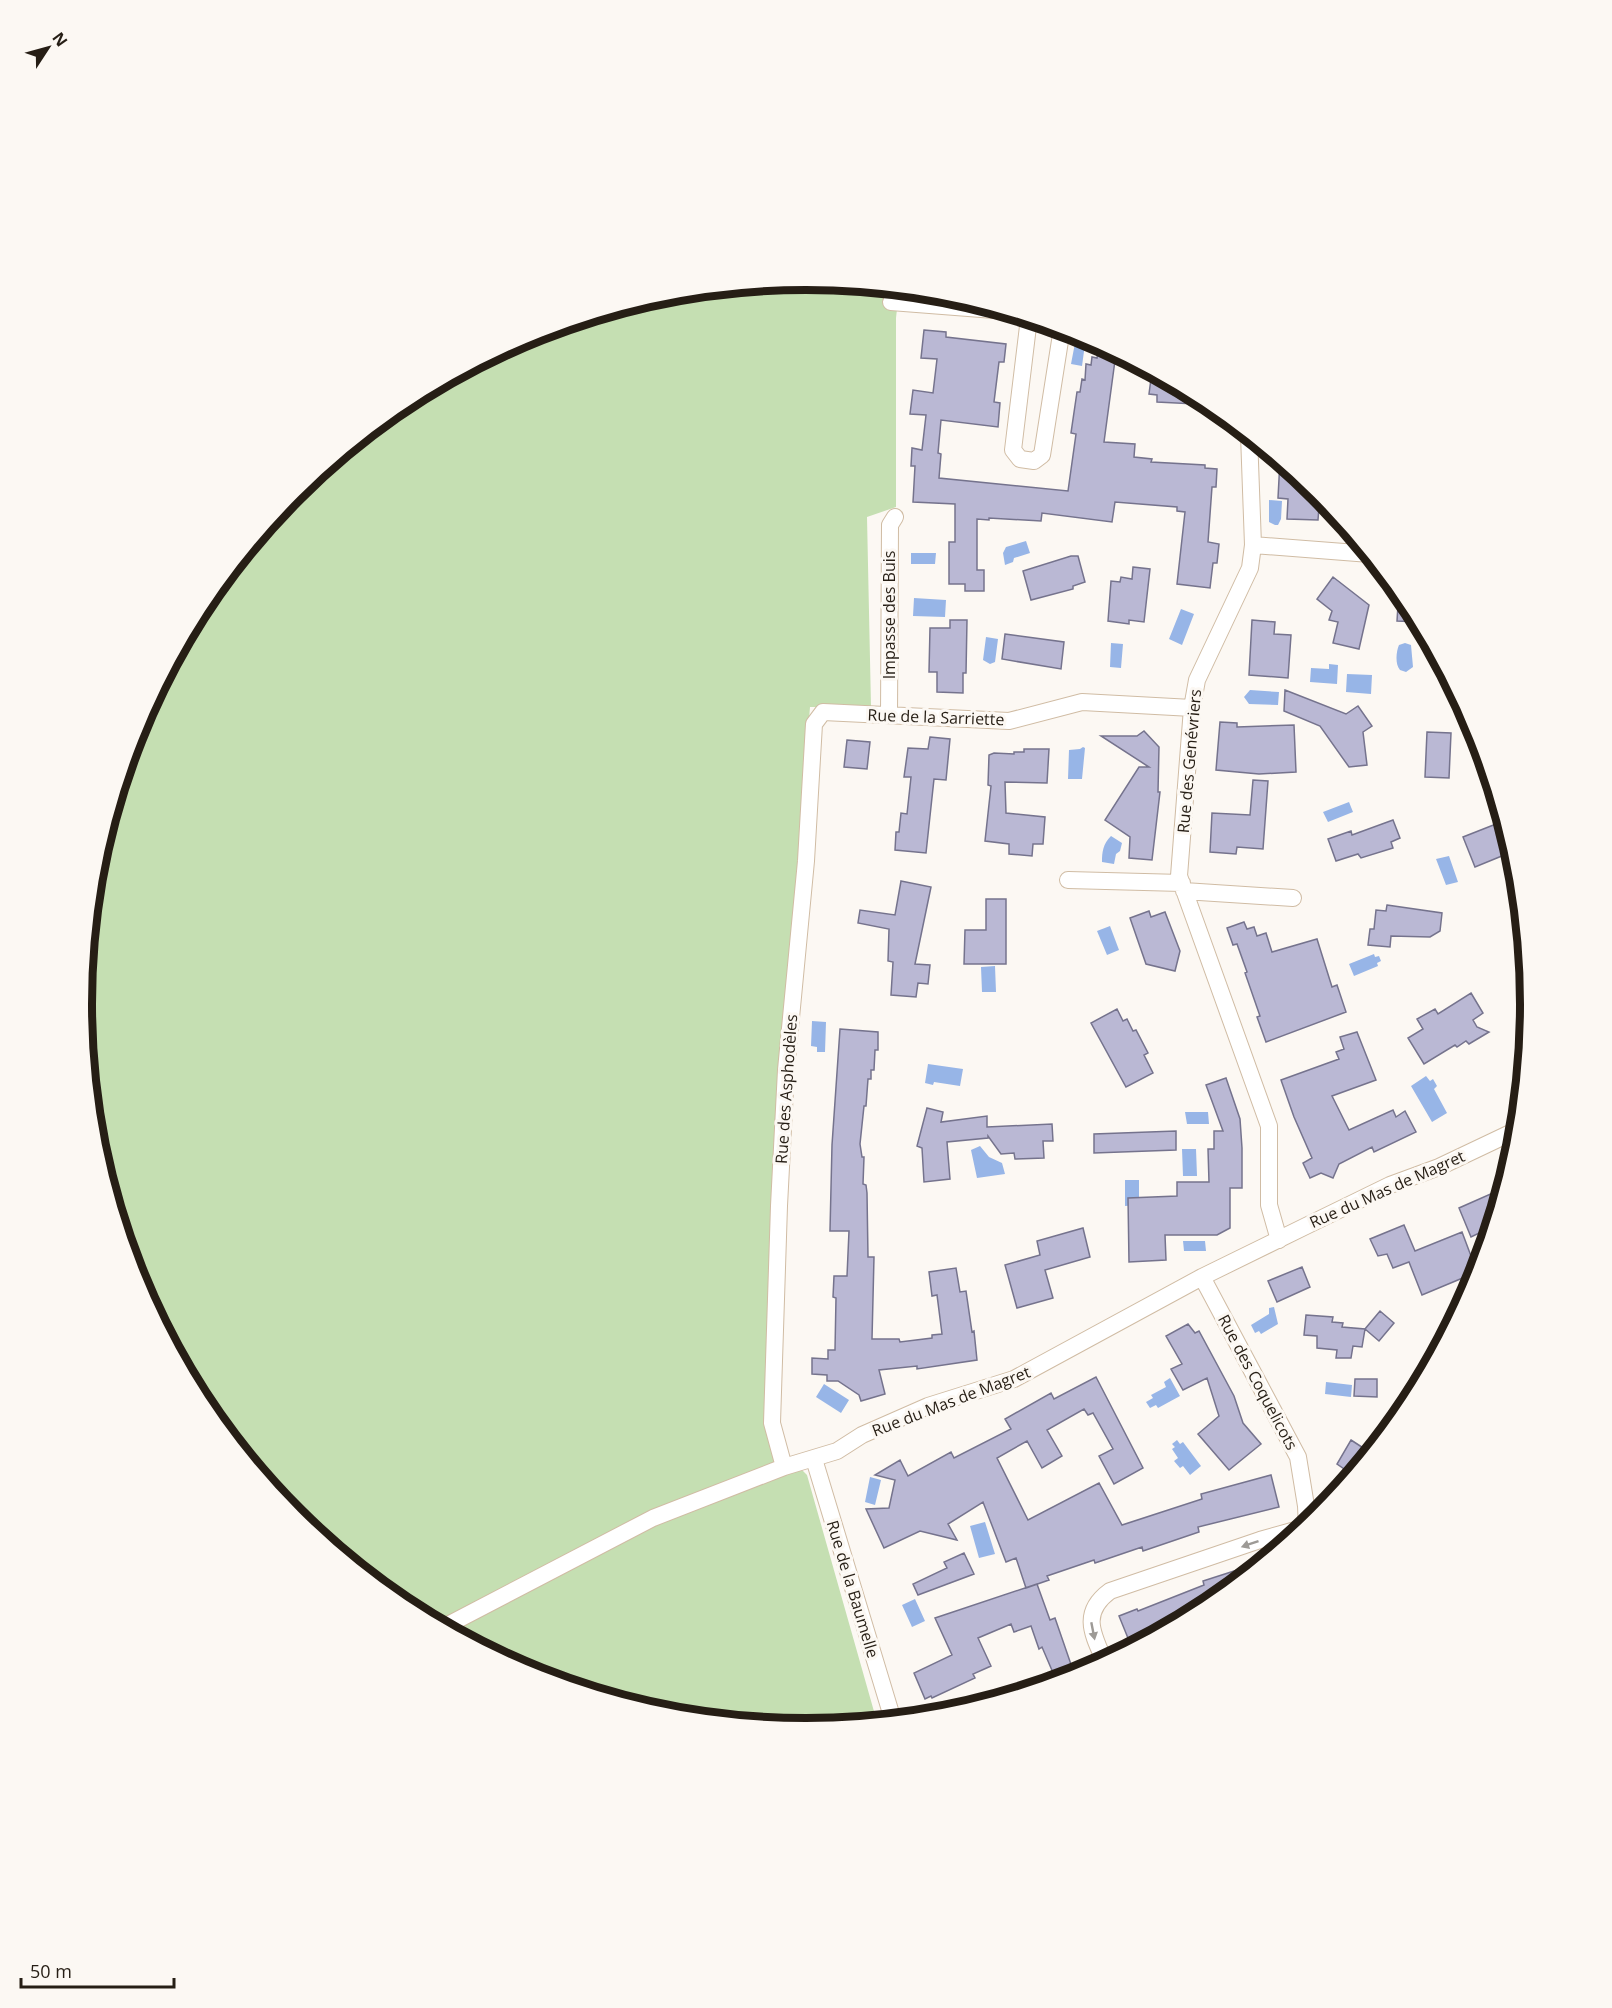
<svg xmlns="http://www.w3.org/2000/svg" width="1612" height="2008" font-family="'Open Sans',sans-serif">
  <rect width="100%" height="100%" fill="#fcf8f3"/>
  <path fill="#c5dfb2" d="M806,279L863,285V289L899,291L896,318V507L867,517L871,707H810L774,1153L767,1435L807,1475L877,1722L806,1729L664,1715L528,1674L403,1607L293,1516L203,1406L136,1281L95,1145L81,1004L95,862L136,726L203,601L294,491L404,401L529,334L665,293Z"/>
  <path fill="#97b5e7" d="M1075,343L1085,344L1082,366L1071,364Z
    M1269,500L1282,501L1281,519L1278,525H1275L1269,522Z
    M1026,541L1030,553L1014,558L1013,562L1005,565L1003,553L1006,547Z
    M911,553H936L935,564H911Z
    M914,598L946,600L945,617L913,616Z
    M1181,609L1194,614L1182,645L1169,639Z
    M986,637L998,639L995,662L990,664L983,660Z
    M1111,643L1123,644L1121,668L1110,667Z
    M1405,643L1411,645L1413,667L1406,672L1400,670C1395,664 1396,652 1399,645Z
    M1329,664L1338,665L1337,684L1310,682L1311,668L1329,669Z
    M1347,674L1372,675L1371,694L1346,692Z
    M1250,690L1279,692L1278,705L1249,704L1244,697Z
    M1083,747L1085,748L1082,779H1068L1069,750L1080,749Z
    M1349,802L1353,812L1328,822L1323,812Z
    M1111,836L1122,843L1120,851L1116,854L1114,864L1102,862C1102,852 1103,844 1111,836Z
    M1449,856L1458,882L1446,885L1436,859Z
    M1110,926L1119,950L1107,955L1097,931Z
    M1374,954L1375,957L1379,956L1381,961L1377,963L1378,966L1354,976L1349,964Z
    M995,966L996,992H982L981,967Z
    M812,1021L826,1022L825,1052H817V1047L811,1046Z
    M928,1064L963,1069L960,1086L934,1082L933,1085L925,1083Z
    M1426,1076L1430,1081L1433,1079L1437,1086L1434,1089L1447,1113L1432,1122L1411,1086Z
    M1185,1112H1208L1209,1124H1187Z
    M980,1146L989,1157L1002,1163L1005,1174L977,1178L971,1150Z
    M1182,1149H1196L1197,1176H1183Z
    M1125,1180H1139V1205L1125,1206Z
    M1183,1241H1205L1206,1251H1184Z
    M1274,1307L1278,1324L1261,1334L1259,1331L1255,1333L1251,1325L1269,1314V1308Z
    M1170,1378L1180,1396L1158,1408L1156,1405L1150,1408L1146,1402L1153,1398L1151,1395L1166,1387L1164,1382Z
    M1326,1382L1352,1385L1351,1397L1325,1394Z
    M824,1384L849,1400L841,1413L816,1397Z
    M1177,1440L1180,1444L1183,1442L1201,1466L1190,1475L1183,1466L1180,1468L1174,1461L1178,1458L1172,1449L1175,1447L1172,1444Z
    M870,1477L881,1480L875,1505L865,1502Z
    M985,1522L995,1554L979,1558L970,1526Z
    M915,1599L925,1621L912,1627L902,1605Z"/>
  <path fill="#bab8d4" stroke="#75738d" stroke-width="1.5" d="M924,330L946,332V337L1006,344L1004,362H999L994,402L1000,403L998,427L941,420L938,453L941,454L939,478L1068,491L1076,434L1071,433L1077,392H1080L1082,379L1085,380L1086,364L1091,365L1092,357L1097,358L1098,351L1116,353L1104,442L1135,444L1134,457L1152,459L1151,462L1205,465V468L1217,469L1216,487H1212L1208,542L1219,544L1217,563H1213L1210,588L1177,584L1185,512L1177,511V507L1115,502L1112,522L1042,513L1041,521L989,518V520L977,519V570H984V591H965V584H949V542H955V504L913,502L915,466H911L912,448L922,450L926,415L910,414L913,390L933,393L937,359L921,358Z
    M1152,371L1209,401L1214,405L1157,402V395L1149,394Z
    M1280,460L1320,493L1318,520L1287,519L1288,499L1278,498Z
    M1071,556H1078L1085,582L1073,586V589L1031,600L1023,571Z
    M1133,567L1150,569L1144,622L1129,620V624L1108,621L1111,581L1120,582L1121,577L1132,579Z
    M1333,577L1369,605L1359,649L1333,643L1338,622L1329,620L1332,611L1317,599Z
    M1399,589L1409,602L1420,622L1397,621Z
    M950,620H967L966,673H963V693L937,692V672H929L930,628H950Z
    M1252,620L1275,622L1274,634L1291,635L1288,678L1249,675Z
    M1005,634L1064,642L1061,669L1002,659Z
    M1285,690L1346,714L1358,706L1372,726L1363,732L1367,765L1349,767L1320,726L1284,711Z
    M1220,722L1237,723V727L1294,725L1296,772L1259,774L1216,770Z
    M1144,731L1159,747L1158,792H1160L1152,860L1129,858L1130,837L1105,820L1139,767H1149L1101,736H1137Z
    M1427,732L1451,733L1449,778L1425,777Z
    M930,737L950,739L946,780L934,779L926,853L895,850L896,832H899L901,813L907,814L911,777H904L908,748L928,749Z
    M847,740L870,742L867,769L844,767Z
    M1024,749H1049L1047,783L1005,782L1006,813L1045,817L1043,844H1033L1032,856L1009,854V844L985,841L991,786L988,785L989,755L994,753L1014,754V752H1024Z
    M1253,780L1268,781L1263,849L1237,847L1236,854L1210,852L1212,813L1250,815Z
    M1393,820L1400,838L1391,842L1393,848L1361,858L1358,854L1336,861L1328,839L1351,831L1352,835Z
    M1505,823L1514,851L1475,867L1463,837L1496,824L1497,826Z
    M901,881L931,887L915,964L930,965L928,984L918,983L916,997L891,995L893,962L888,961L889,929L858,923L860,910L895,915Z
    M986,899H1006V964H964L965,930H986Z
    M1387,905L1442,913L1440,931L1430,937L1391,936L1390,947L1368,945L1370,929H1374L1376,910L1386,911Z
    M1149,911L1151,917L1165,912L1180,951L1175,971L1146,964L1130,918Z
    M1244,922L1247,929L1254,927L1257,936L1266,933L1272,952L1317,939L1332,987L1337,985L1346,1012L1266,1042L1257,1017L1260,1016L1245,973L1247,972L1237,944L1233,945L1227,928Z
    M1471,993L1483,1013L1473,1020L1477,1027L1489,1032L1469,1044L1466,1041L1457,1047L1455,1045L1424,1064L1408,1038L1423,1029L1417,1019L1435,1009L1438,1014Z
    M1117,1009L1123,1021L1127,1019L1133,1031L1136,1030L1148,1053L1144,1055L1153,1073L1126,1087L1091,1023Z
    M840,1029L878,1032V1050H875L874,1070H871V1079H868L866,1106H864L860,1144L862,1157H864L863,1184L866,1185L867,1193L868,1257H874L872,1339H899L900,1342L932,1338V1335L942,1334L937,1295L932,1296L929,1272L956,1268L960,1292L966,1291L972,1332L974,1331L977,1360L917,1369V1366L879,1370L885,1394L861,1401L859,1395L838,1381H827V1375L812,1374V1358L828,1359V1350H835L836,1298L833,1297L834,1276H847L849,1231H830L832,1145Z
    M1357,1032L1376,1080L1332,1096L1349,1130L1393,1110L1396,1117L1405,1111L1416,1132L1374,1152L1372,1147L1339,1164L1333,1178L1321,1173L1310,1178L1303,1163L1312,1158L1294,1117L1281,1080L1339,1059L1336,1052L1344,1049L1340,1037Z
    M1226,1078L1240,1119L1242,1148V1188H1230V1228L1217,1235H1165L1166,1260L1129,1262L1128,1198L1177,1196V1182H1209L1208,1149H1214V1131H1223L1206,1085Z
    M927,1108L943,1112L941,1122L987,1116V1127L1052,1124L1053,1141H1043L1044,1158L1015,1159L1014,1153L1001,1154L988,1136V1138L947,1142L950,1179L924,1182L922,1148L917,1146Z
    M1176,1131V1150L1094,1153V1134Z
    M1504,1188L1492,1227L1471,1237L1459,1208Z
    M1404,1225L1415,1251L1462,1232L1477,1272L1422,1295L1409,1262L1393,1268L1387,1254L1378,1256L1370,1239Z
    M1083,1228L1090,1257L1045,1270L1053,1298L1017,1308L1005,1265L1040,1255L1037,1241Z
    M1302,1267L1310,1287L1277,1302L1268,1281Z
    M1380,1311L1394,1323L1379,1341L1365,1329Z
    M1306,1315L1333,1317L1332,1322L1343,1323L1342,1327L1365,1329L1362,1347L1353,1346L1351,1358H1336L1337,1350L1317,1348V1336L1304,1335Z
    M1188,1324L1195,1333L1199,1331L1234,1396L1243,1423L1261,1444L1229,1470L1198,1434L1219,1416L1207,1378L1183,1390L1171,1369L1182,1364L1166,1336Z
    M1096,1377L1143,1468L1114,1484L1099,1456L1113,1449L1093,1413L1088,1415L1084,1409L1047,1430L1062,1456L1042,1468L1027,1441L997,1458L1028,1520L1099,1483L1122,1525L1202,1499L1201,1494L1271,1475L1279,1507L1198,1527L1199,1532L1143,1551L1142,1547L1095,1563L1094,1560L1047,1576L1049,1580L1026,1588L1016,1558L1006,1562L983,1502L948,1524L957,1540L920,1531L884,1548L866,1509L889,1508L895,1480L875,1475L900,1460L908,1476L951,1452L954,1458L1011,1429L1005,1419L1051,1393L1054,1399Z
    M1355,1379H1377V1397L1354,1396Z
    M1351,1440L1371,1453L1353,1475L1337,1464Z
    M964,1553L974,1574L918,1595L913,1584L947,1568L944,1562Z
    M1259,1563L1260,1565L1209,1607L1132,1648L1119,1616L1137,1609L1138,1611L1204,1585L1203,1581Z
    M1037,1584L1050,1620L1055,1618L1075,1676L1057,1682L1042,1647L1039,1649L1031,1626L1014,1632L1011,1624L978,1638L991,1666L973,1674L975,1678L932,1698L931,1696L925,1699L914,1673L952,1655L935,1618Z"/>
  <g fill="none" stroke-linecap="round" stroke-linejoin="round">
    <defs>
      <path id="street" d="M891,302L1007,311
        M1029,318L1013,450L1020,459L1034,461L1042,455L1062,328
        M1249,435L1253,545L1250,568L1197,680L1192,708L1179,876L1269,1126V1205L1279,1240
        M1253,545L1370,554
        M889,715L890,525L895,517
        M1068,880L1182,883
        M1184,891L1293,898
        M1202,1277L1298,1457L1306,1506L1307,1526
        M814,1459L893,1720
        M784,1467L772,1423L779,1206L786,1070L806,861L814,724L823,712L1009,721L1082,702L1192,708
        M442,1628L653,1518L784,1467L837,1451L862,1435L928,1406L1014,1379L1202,1277L1306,1226L1390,1185L1439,1167L1519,1129
        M1105,1662C1093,1635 1080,1613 1110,1591L1260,1540L1306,1527"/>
    </defs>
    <use href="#street" stroke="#d0bca4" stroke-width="18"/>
    <use href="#street" stroke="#fff" stroke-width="16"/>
  </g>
  <defs><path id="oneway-solid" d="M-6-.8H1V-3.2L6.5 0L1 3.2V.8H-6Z" transform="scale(1.5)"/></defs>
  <g fill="#9d9a96">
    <use href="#oneway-solid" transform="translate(1250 1544) rotate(161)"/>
    <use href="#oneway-solid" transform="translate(1093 1631) rotate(79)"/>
  </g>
  <g text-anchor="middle" stroke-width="6" stroke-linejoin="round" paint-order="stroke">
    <g font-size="16" fill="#261e15" stroke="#fcf8f3">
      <text transform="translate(889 615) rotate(-90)" y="6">Impasse des Buis</text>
      <text transform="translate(936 717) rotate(2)" y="6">Rue de la Sarriette</text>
      <text transform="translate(1189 761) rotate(-85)" y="6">Rue des Genévriers</text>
      <text transform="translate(786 1089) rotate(-86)" y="6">Rue des Asphodèles</text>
      <text transform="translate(1387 1189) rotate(-24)" y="6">Rue du Mas de Magret</text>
      <text transform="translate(1258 1382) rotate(62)" y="6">Rue des Coquelicots</text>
      <text transform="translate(951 1401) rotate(-21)" y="6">Rue du Mas de Magret</text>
      <text transform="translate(853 1589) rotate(73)" y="6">Rue de la Baumelle</text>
    </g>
  </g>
  <path d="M0 0H1612V2008H0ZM92 1004a714 714 0 1 1 1428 0a714 714 0 1 1-1428 0Z" fill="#fcf8f3" fill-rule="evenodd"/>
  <path fill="none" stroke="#261e15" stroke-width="8" d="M92 1004a714 714 0 1 1 1428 0a714 714 0 1 1-1428 0Z"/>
  <g transform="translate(48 48) rotate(54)" stroke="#fcf8f3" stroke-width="4.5" paint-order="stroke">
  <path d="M0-4.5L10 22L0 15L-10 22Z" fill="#261e15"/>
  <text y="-9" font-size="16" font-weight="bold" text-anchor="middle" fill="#261e15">N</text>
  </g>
  <path d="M21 1978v9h153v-9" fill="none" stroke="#261e15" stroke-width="3"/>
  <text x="30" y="1978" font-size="18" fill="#261e15" stroke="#fcf8f3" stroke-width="4.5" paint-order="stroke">50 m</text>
</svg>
